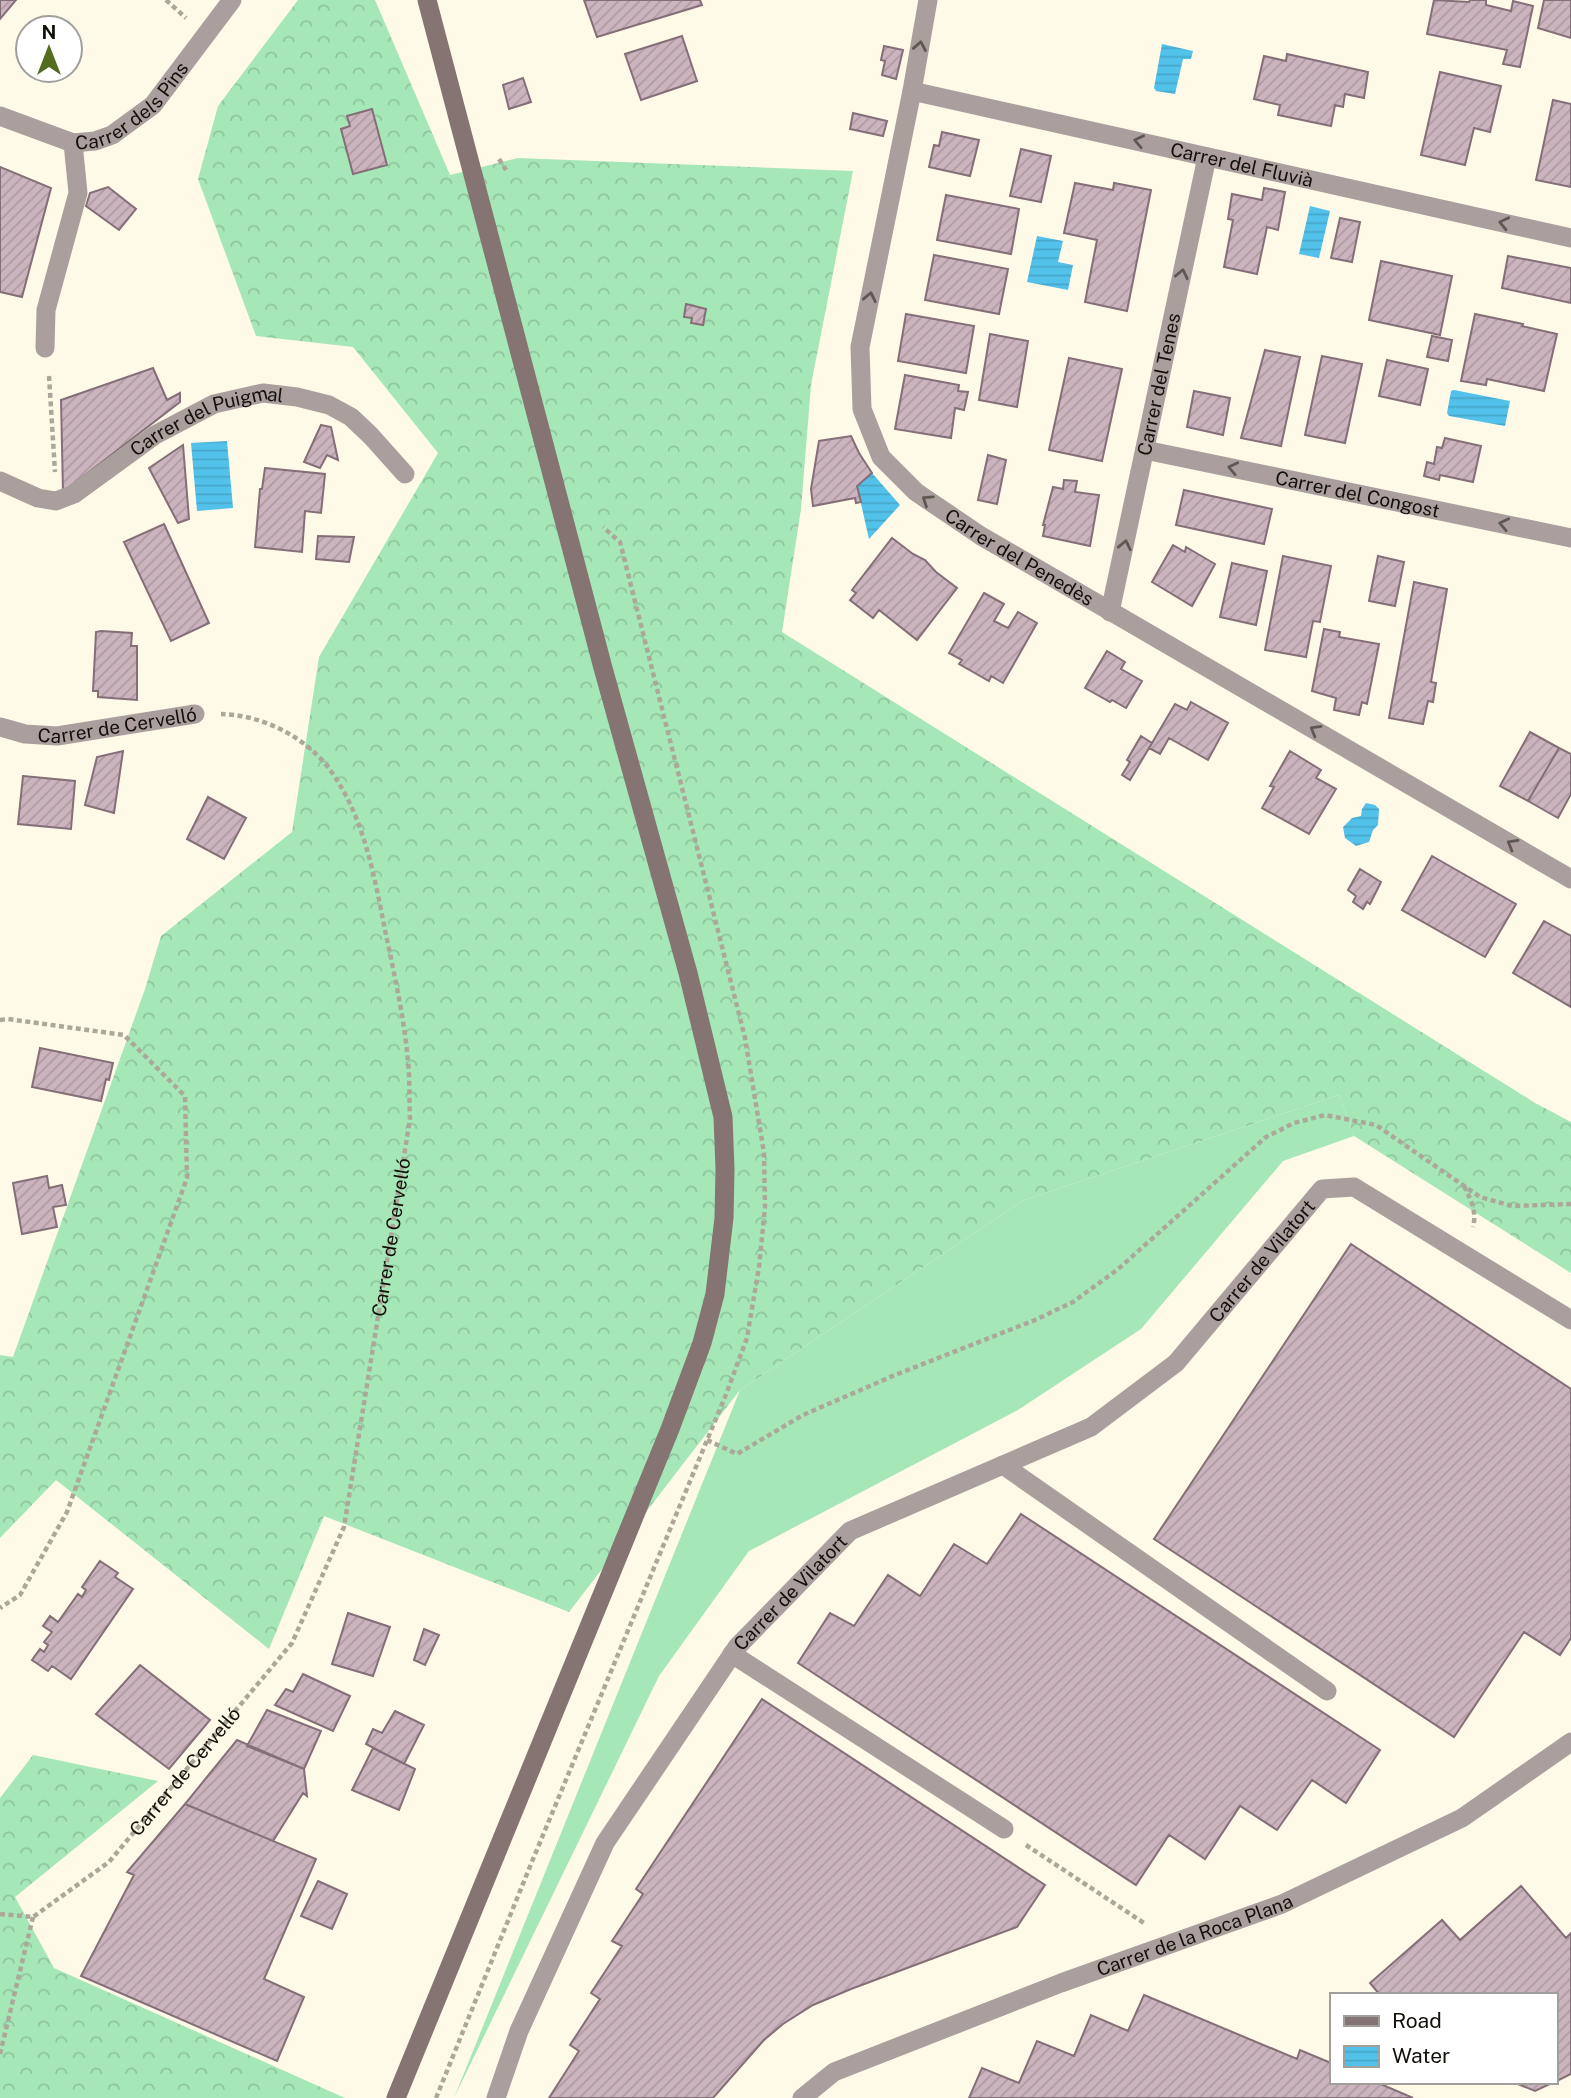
<svg xmlns="http://www.w3.org/2000/svg" width="1571" height="2098" font-family="'Public Sans',sans-serif">
  <defs>
    <pattern id="forest-crowns" width="20" height="18" patternUnits="userSpaceOnUse" patternTransform="scale(1.75)"><rect width="20" height="18" fill="#a6e7b8"/><path d="M2 6a3 3 0 1 1 6 0M12 15a3 3 0 1 1 6 0" fill="none" stroke="#8ec59d"/></pattern>
    <pattern id="water-rules" width="6" height="5" patternUnits="userSpaceOnUse" patternTransform="scale(1.75)"><rect width="6" height="5" fill="#53c2eb"/><path d="M0 2.5h6" fill="none" stroke="#47a6c8"/></pattern>
    <pattern id="building-hatch" width="6" height="6" patternUnits="userSpaceOnUse" patternTransform="scale(1.75)"><rect width="6" height="6" fill="#ccb4be"/><path d="M-1 1l2-2M0 6l6-6M5 7l2-2" fill="none" stroke="#ae9aa2"/></pattern>
  </defs>
  <rect width="100%" height="100%" fill="#fff9e7"/>
  <path fill="#a6e7b8" d="M1339,1095L1354,1136L1283,1161L1141,1329L1018,1410L749,1551L659,1676L454,2098L740,1390L1022,1201Z"/>
  <path fill="url(#forest-crowns)" d="M298,0H375L450,175L518,158L853,171L811,385L801,509L782,632L1535,1103L1571,1122V1273L1354,1136L1339,1095L1022,1201L740,1390L569,1612L324,1516L269,1649L56,1480L0,1538V1355L13,1357L145,989L161,936L292,832L319,657L438,453L353,347L256,336L198,179L218,106Z
    M33,1755L158,1781L15,1897L54,1968L345,2098H0V1798Z"/>
  <path fill="url(#water-rules)" d="M1162,44L1193,51L1191,59H1183L1175,94L1156,91L1154,88Z
    M1310,206L1330,211L1319,258L1299,254Z
    M1037,236L1063,241L1058,262L1073,265L1068,290L1027,282Z
    M1454,390L1510,401L1505,426L1449,416L1447,413L1451,391Z
    M227,441L233,508L197,511L191,443Z
    M872,473L900,505L869,539L857,486Z
    M1366,803L1375,805L1379,809L1378,825L1373,830L1369,842L1356,846L1345,838L1343,827L1352,818L1361,816L1362,809Z"/>
  <path fill="url(#building-hatch)" stroke="#846e77" stroke-width="2" d="M0,0H16L0,19Z
    M584,0H700L702,5L597,37Z
    M1434,0L1469,2L1470,0H1486V5L1511,11L1513,1L1533,6L1520,67L1503,64L1507,50L1427,34Z
    M1544,0H1571V38L1538,28Z
    M682,36L697,81L641,100L625,54Z
    M884,46L903,50L896,79L882,75L885,61L881,60Z
    M1287,54L1368,72L1364,98L1345,94L1343,107L1335,105L1331,126L1278,115L1280,105L1254,99L1264,56L1286,61Z
    M1440,72L1501,86L1490,132L1474,128L1465,165L1421,155Z
    M523,78L531,102L509,109L503,85Z
    M1553,100L1571,104V187L1536,180Z
    M372,109L387,165L353,174L341,129L350,126L347,116Z
    M853,113L887,121L883,136L850,129Z
    M942,132L979,140L970,176L929,167L934,145L939,146Z
    M1021,149L1051,156L1041,202L1010,196Z
    M0,167L51,188L22,297L0,292Z
    M1075,183L1113,190L1114,183L1151,190L1127,311L1085,302L1097,240L1064,233Z
    M108,187L136,209L119,230L86,206L90,193Z
    M1264,188L1285,192L1278,230L1267,227L1257,274L1224,267L1233,220L1228,219L1232,194L1262,200Z
    M946,195L1019,209L1011,254L937,240Z
    M1340,218L1360,222L1352,262L1331,258Z
    M934,255L1008,269L999,314L925,300Z
    M1508,256L1571,268V303L1502,288Z
    M1381,261L1452,276L1440,335L1369,320Z
    M686,304L706,309L703,325L691,323L692,318L684,317Z
    M906,314L974,326L966,373L898,361Z
    M1475,314L1523,324L1522,326L1557,334L1544,391L1487,379L1486,385L1461,381Z
    M990,334L1028,341L1017,407L979,400Z
    M1432,336L1452,340L1448,361L1427,357Z
    M1265,350L1300,357L1281,446L1241,438Z
    M1322,356L1362,364L1345,443L1305,435Z
    M1069,358L1122,369L1102,461L1049,450Z
    M1387,360L1428,369L1420,405L1379,396Z
    M153,368L167,400L180,393V402L63,492L61,400Z
    M905,375L959,385L958,391L968,392L964,410L955,408L951,438L895,429Z
    M1194,391L1230,398L1223,435L1187,427Z
    M321,425L331,427L338,460L327,455L320,468L304,462Z
    M851,436L859,453L872,473L857,486L861,502L856,503L855,498L813,506L811,489L819,441Z
    M1445,438L1481,446L1473,482L1440,475L1439,480L1424,476L1427,462L1434,464L1437,447L1442,448Z
    M183,445L189,519L178,523L149,468Z
    M988,455L1006,460L997,504L978,500Z
    M265,468L325,474L321,513L305,511L302,552L255,547L260,489H262Z
    M1064,480L1077,481L1075,492L1099,495L1090,546L1043,536L1045,525H1043L1053,487L1063,489Z
    M1184,490L1272,509L1264,544L1176,525Z
    M164,524L209,623L171,641L124,542Z
    M318,536L354,537L349,562L316,559Z
    M892,538L913,554L925,560L936,572L957,588L917,640L879,610L873,618L850,600L856,593L852,590Z
    M1173,545L1185,552L1186,547L1215,564L1192,606L1152,582Z
    M1283,556L1331,566L1320,622L1313,621L1306,657L1265,650Z
    M1378,556L1404,562L1395,606L1369,601Z
    M1232,563L1267,571L1256,625L1220,617Z
    M1414,582L1447,589L1431,682L1436,683L1433,702L1428,701L1423,724L1389,718Z
    M984,593L1004,604L994,621L1008,628L1018,612L1037,623L1003,683L991,676L989,681L959,664L962,660L949,653Z
    M1324,629L1340,632L1339,637L1379,644L1367,704L1362,702L1359,715L1334,710L1336,698L1312,691Z
    M101,631L132,633L131,646H137V700L98,697V691H93L96,632Z
    M1107,651L1125,662L1121,669L1142,681L1126,708L1112,700L1110,702L1085,688Z
    M1191,702L1228,723L1208,760L1169,738L1160,754L1149,748L1175,704L1187,710Z
    M1530,732L1559,748L1528,801L1500,786Z
    M1141,736L1152,743L1130,780L1122,775L1130,762L1127,760Z
    M1559,748L1571,754V794L1558,818L1528,801Z
    M123,751L114,813L85,805L97,757Z
    M1290,751L1321,770L1316,778L1336,789L1309,834L1262,808L1274,787L1270,786Z
    M23,776L75,781L71,829L18,824Z
    M208,797L246,818L224,859L187,839Z
    M1432,856L1516,904L1485,957L1402,910Z
    M1360,869L1381,882L1370,904L1367,902L1363,909L1353,902L1356,896L1348,890Z
    M1544,921L1571,936V1007L1513,973Z
    M40,1048L113,1063L109,1080L106,1079L101,1101L32,1087Z
    M47,1176L49,1188L62,1185L66,1205L53,1207L57,1227L22,1234L13,1183Z
    M1351,1244L1571,1389V1638L1560,1655L1524,1632L1454,1737L1154,1539Z
    M1021,1514L1380,1750L1346,1803L1312,1780L1277,1830L1240,1806L1205,1859L1169,1835L1136,1885L798,1663L830,1613L854,1626L888,1575L920,1596L954,1544L987,1564Z
    M100,1561L118,1573L115,1577L133,1589L71,1679L52,1666L48,1671L32,1660L40,1649L44,1652L48,1645L44,1642L52,1632L43,1626L50,1616L58,1622L78,1594L82,1597L86,1590L82,1587Z
    M348,1613L390,1627L373,1676L332,1664Z
    M424,1629L439,1635L425,1665L414,1660Z
    M140,1665L210,1720L169,1769L96,1714Z
    M303,1674L350,1696L333,1731L275,1705L286,1689L293,1692Z
    M762,1699L1045,1885L1017,1927L851,1989L813,2005L783,2024L764,2040L713,2098H549L579,2051L570,2045L600,1999L591,1993L622,1946L612,1941L643,1894L636,1889Z
    M267,1710L321,1731L304,1769L247,1746Z
    M395,1711L424,1725L404,1764L366,1744L373,1729L382,1733Z
    M237,1740L304,1769L307,1796L303,1793L273,1841L185,1804Z
    M373,1748L415,1769L399,1810L352,1790Z
    M185,1804L316,1859L264,1979L304,1997L277,2061L81,1976L134,1875L127,1872Z
    M318,1881L347,1894L332,1929L301,1916Z
    M1521,1886L1566,1938L1571,1933V2074L1555,2082V1995H1380L1370,1983L1442,1920L1460,1940Z
    M1144,1995L1297,2059L1300,2050L1331,2063V2082H1376L1413,2098H969L982,2068L1019,2083L1037,2041L1074,2056L1091,2015L1128,2031Z
    M1513,2082H1554L1535,2091Z"/>
  <g fill="none" stroke-linecap="round" stroke-linejoin="round">
    <g stroke="#aca899" stroke-width="4.5" stroke-dasharray="5 3.5" stroke-linecap="butt">
      <path d="M166,0L186,18"/>
      <path d="M499,159L506,170"/>
      <path d="M49,376L55,472"/>
      <path d="M0,1020L8,1019L124,1035L185,1096L187,1178L67,1512L20,1595L0,1608"/>
      <path d="M1464,1186C1471,1200 1477,1212 1473,1227"/>
      <path d="M707,1440L737,1454L803,1415L895,1375L1035,1320L1073,1302L1117,1270L1266,1137L1294,1123L1325,1115L1376,1125L1480,1197L1512,1206L1571,1204"/>
      <path d="M1026,1845L1144,1923"/>
      <path id="s1" d="M0,1914L33,1917L109,1862L292,1643L344,1527L410,1119C409,1100 410,1080 408,1061C404,1017 394,973 385,930C374,874 363,812 327,766C302,735 261,715 221,714"/>
      <path d="M0,2054L33,1917"/>
      <path d="M436,2098L531,1864L725,1397L747,1338L759,1267L765,1207L764,1153L745,1038L620,542L603,527"/>
    </g>
    <g stroke="#ab9f9e" stroke-width="19">
      <path id="s2" d="M928,0L912,91L860,347L862,409L881,457L916,492L981,536L1571,879"/>
      <path id="s3" d="M912,91L1571,238"/>
      <path id="s4" d="M0,116L73,143L95,141L112,135L153,105L232,0"/>
      <path d="M45,348L46,310L78,193L73,143"/>
      <path id="s5" d="M1145,450L1571,538"/>
      <path id="s6" d="M0,481L38,498L56,501L74,494L155,435L214,404L263,393L297,397L329,405L351,417L371,436L405,474"/>
      <path id="s7" d="M1110,612L1207,157"/>
      <path id="s8" d="M0,727L25,734L57,736L195,714"/>
      <path d="M1003,1465L1327,1691"/>
      <path d="M732,1654L1004,1829"/>
      <path id="s9" d="M496,2098L519,2031L605,1843L737,1647L850,1531L1091,1427L1176,1363L1322,1189L1354,1187L1571,1320"/>
      <path id="s10" d="M802,2098L834,2072L1061,1983L1282,1904L1462,1818L1571,1742"/>
    </g>
    <path stroke="#857472" stroke-width="19" d="M396,2098L670,1429L702,1343L715,1294L724,1218L725,1169L723,1117L688,973L603,668L427,0"/>
  </g>
  <defs><path id="oneway-chevron" d="M-2-3.5L2.5 0L-2 3.5" fill="none" stroke-width="1.6" stroke-linecap="round" stroke-linejoin="round" transform="scale(1.75)"/></defs>
  <g stroke="#5e5853">
    <use href="#oneway-chevron" transform="translate(920 46) rotate(-80)"/>
    <use href="#oneway-chevron" transform="translate(1139 141) rotate(-168)"/>
    <use href="#oneway-chevron" transform="translate(1504 223) rotate(-167)"/>
    <use href="#oneway-chevron" transform="translate(1182 274) rotate(-78)"/>
    <use href="#oneway-chevron" transform="translate(870 297) rotate(-78)"/>
    <use href="#oneway-chevron" transform="translate(1233 468) rotate(-168)"/>
    <use href="#oneway-chevron" transform="translate(927 500) rotate(-146)"/>
    <use href="#oneway-chevron" transform="translate(1504 524) rotate(-168)"/>
    <use href="#oneway-chevron" transform="translate(1125 545) rotate(-78)"/>
    <use href="#oneway-chevron" transform="translate(1315 730) rotate(-150)"/>
    <use href="#oneway-chevron" transform="translate(1512 844) rotate(-150)"/>
  </g>
  <g text-anchor="middle" stroke-width="7" stroke-linejoin="round" paint-order="stroke">
    <g font-size="19" fill="#121008" stroke="#fff">
      <text dy="7" stroke="none"><textPath href="#s4" startOffset="150">Carrer dels Pins</textPath></text>
      <text dy="7" stroke="none"><textPath href="#s3" startOffset="338">Carrer del Fluvià</textPath></text>
      <text dy="7" stroke="none"><textPath href="#s7" startOffset="233">Carrer del Tenes</textPath></text>
      <text dy="7" stroke="none"><textPath href="#s6" startOffset="234">Carrer del Puigmal</textPath></text>
      <text dy="7" stroke="none"><textPath href="#s5" startOffset="217">Carrer del Congost</textPath></text>
      <text dy="7" stroke="none"><textPath href="#s2" startOffset="639">Carrer del Penedès</textPath></text>
      <text dy="7" stroke="none"><textPath href="#s8" startOffset="119">Carrer de Cervelló</textPath></text>
      <text dy="7" stroke="none"><textPath href="#s1" startOffset="833">Carrer de Cervelló</textPath></text>
      <text dy="7" stroke="none"><textPath href="#s9" startOffset="1178">Carrer de Vilatort</textPath></text>
      <text dy="7" stroke="none"><textPath href="#s9" startOffset="590">Carrer de Vilatort</textPath></text>
      <text dy="7" stroke="none"><textPath href="#s1" startOffset="245">Carrer de Cervelló</textPath></text>
      <text dy="7" stroke="none"><textPath href="#s10" startOffset="427">Carrer de la Roca Plana</textPath></text>
    </g>
  </g>
  <rect x="1330" y="1993" width="228" height="91" fill="#ffffff" stroke="#a09f9c" stroke-width="2"/>
  <rect x="1344" y="2016" width="35" height="10" fill="#857472" stroke="#a09f9c" stroke-width="2"/>
  <text x="1392" y="2028" font-size="21" fill="#121008">Road</text>
  <rect x="1344" y="2046" width="35" height="21" fill="url(#water-rules)" stroke="#a09f9c" stroke-width="2"/>
  <text x="1392" y="2063" font-size="21" fill="#121008">Water</text>
  <g transform="translate(49 49)"><circle r="33" fill="#ffffff" stroke="#a09f9c" stroke-width="2"/>
  <path d="M0-5L12 26L0 18L-12 26Z" fill="#536c1d"/>
  <text y="-10" font-size="19" font-weight="bold" text-anchor="middle" fill="#121008">N</text>
  </g>
</svg>
